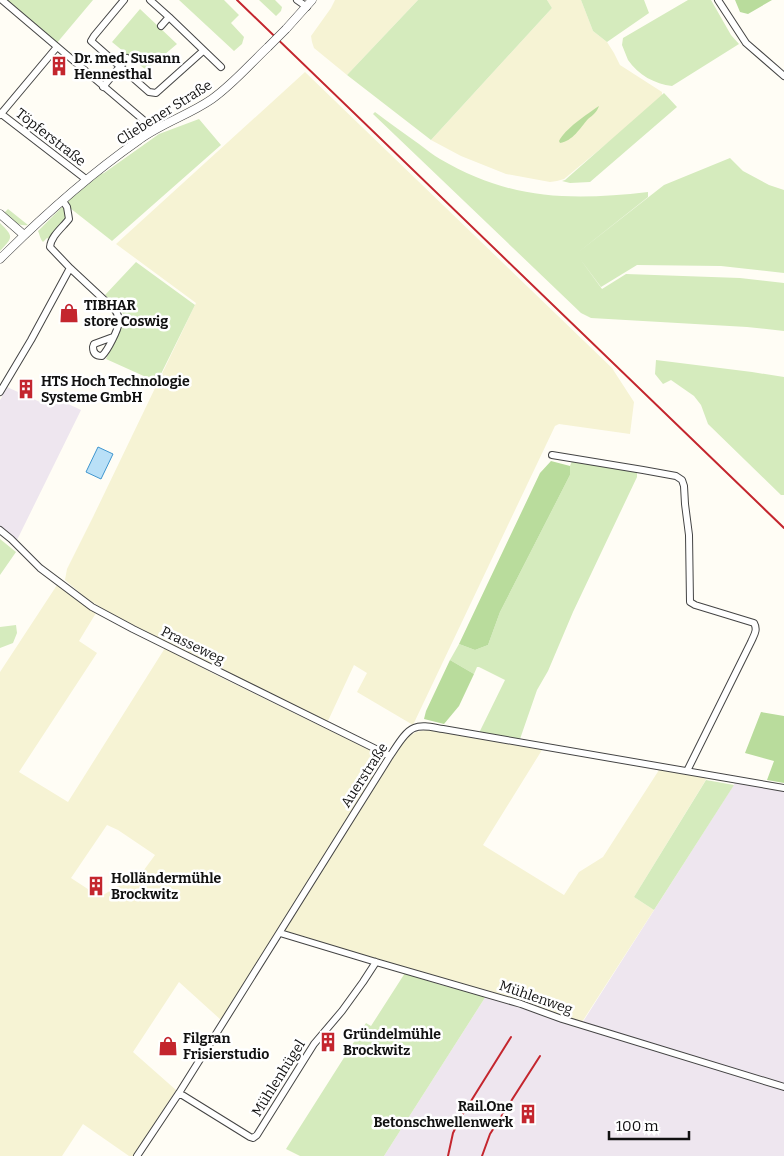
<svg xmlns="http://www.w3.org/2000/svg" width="784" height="1156" font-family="Bitter,serif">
  <rect width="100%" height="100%" fill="#fffdf5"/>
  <path fill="#eee6ef" d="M7,387L40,402L45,393L81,410L17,540L0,527V400L2,397L1,395Z
    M735,783L784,791V1156H384L486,996L579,1028Z"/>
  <path fill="#f6f3d4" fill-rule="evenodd" d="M335,0H418L347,75L314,48L312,42L311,36L331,8Z
    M547,0H581L593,31L607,42L614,53L620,65L662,92V98L564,179L557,181L550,182L506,174L461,156L431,140L552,8Z
    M305,72L612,368L634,402L630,434L559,424L555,426L413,725L357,692L367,673L354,665L327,723L113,615L86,598L65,580L67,569L93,517L196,303L116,244Z
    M57,585L96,613L79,641L97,653L19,772L68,802L165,648L214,674L386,758L221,1020L179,982L133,1052L176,1090L134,1156H129L83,1124L62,1156H0V672ZM107,825L118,830L155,855L141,874L121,884L100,897L71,878Z
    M427,730L542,750L483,845L564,895L579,872L603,857L659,770L707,778L634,897L654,910L582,1022L283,931L406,738L416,732Z"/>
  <path fill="#d5ebbd" d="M4,0H93L56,44Z
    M179,0H224L239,15L231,23L244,37L242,44L234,51Z
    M259,0H275L282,7L281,11L276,16Z
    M418,0H547L552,8L431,140L347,75Z
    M581,0H644L649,13L607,42L593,31Z
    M688,0H711L731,35L739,44L672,86C655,84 638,75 628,60C626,55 624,50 622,45L623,38Z
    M140,9L177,44L146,70L112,42Z
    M664,93L677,107L590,182L570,183L562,181L565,180Z
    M375,112C389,123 404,133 419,144C426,149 433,155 440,159C510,200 570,201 648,192V197L576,254L664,185L730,158L743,171L769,185L784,190V273L721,266L637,265L601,287L580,259L602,289L626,274L740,278L784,283V331L747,327L591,318L581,313L373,114Z
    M199,119L221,145L112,241L70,208L68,201L101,174L104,173L159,134Z
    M63,206C71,221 58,229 49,239L47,238L43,242C40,239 40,235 38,231Z
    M8,209L28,225C18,227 11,219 4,213Z
    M0,223C14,237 13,237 0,251Z
    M136,262L195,305L157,382L106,359C111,348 128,323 122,312C118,305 111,300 105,295Z
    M656,360L752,372L784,377V495H781L708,424L701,405L694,396L671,380L663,384L655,374Z
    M573,458L637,468V477L573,612L548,671L537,690L520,739L479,733L505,680L479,667H477L474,674L450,660L459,644L475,650L488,645L500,612L570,475V466Z
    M0,539L16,552L0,575Z
    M16,625L17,633L13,643L0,648V627Z
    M706,780L734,785L654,910L634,897Z
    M405,973L441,985L486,996L384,1156H300L286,1149L366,1023L371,1026Z"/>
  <path fill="#b9dc9c" d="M735,0H772L748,14L740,12Z
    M599,106C597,112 593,115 588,119C580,128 573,141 560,143L559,141C565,129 587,114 599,106Z
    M551,461L570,466V475L500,612L488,645L475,650L459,644L540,473Z
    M450,660L474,674L459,706L444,724L424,719L426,711Z
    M761,712L784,716V783L767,780L774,761L745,753Z"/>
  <path fill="#b9e0f7" stroke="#3f96cf" d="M98,447L113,454L101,479L86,472Z"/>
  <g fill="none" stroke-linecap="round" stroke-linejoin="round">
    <defs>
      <path id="minor" d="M2,0L154,129
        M124,0L94,36L91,41L149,92L156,93L203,51
        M150,0L169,17L221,67
        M297,0L307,7
        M718,0L746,43L784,76
        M161,26L169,17
        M103,87L127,58
        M0,113L87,180
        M0,115L57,47
        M63,201L67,207L69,219C62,228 51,236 50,247L70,268
        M0,392L31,340L70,268L115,310C118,314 119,317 119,322C118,330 108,350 102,356C96,356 93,353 93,347L94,344L113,337
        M552,455L643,470L676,476L682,480L684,486L685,504L689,535L690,602L695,605L754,623C758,630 754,635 751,642L687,771
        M0,530L11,539L40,568L92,607L133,629L390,756
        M280,933L376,962L521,1004L562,1019L784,1087
        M179,1093L250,1137L253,1138L257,1135L314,1044L342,1011L363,982L376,962
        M137,1156L179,1093L390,756C396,748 404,732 414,728C423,724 435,728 443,729L784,788"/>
      <path id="tertiary" d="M286,29L312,0
        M0,214L24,235
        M0,259C43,216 89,175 139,140C162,123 189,115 212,99C233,84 250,64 268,47"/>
    </defs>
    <use href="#minor" stroke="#444" stroke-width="8"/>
    <use href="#tertiary" stroke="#444" stroke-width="9"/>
    <use href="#minor" stroke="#fff" stroke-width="6"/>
    <use href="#tertiary" stroke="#fff" stroke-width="8"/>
    <path stroke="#c4262e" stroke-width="2" d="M237,0L784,528
      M448,1156L453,1133L461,1117L511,1037
      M482,1156L490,1134L540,1056"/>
    <defs>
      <path id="tertiary-bridge" d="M268,47L286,29"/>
    </defs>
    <use href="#tertiary-bridge" stroke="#444" stroke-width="9" stroke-linecap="butt"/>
    <use href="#tertiary-bridge" stroke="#fff" stroke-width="8"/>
  </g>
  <defs>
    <symbol id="building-bare" viewBox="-9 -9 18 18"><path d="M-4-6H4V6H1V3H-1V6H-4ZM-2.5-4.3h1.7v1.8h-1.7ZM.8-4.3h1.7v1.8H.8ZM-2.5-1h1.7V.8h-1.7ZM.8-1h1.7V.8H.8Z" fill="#c4262e" stroke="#fff" stroke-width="2.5" paint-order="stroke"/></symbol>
    <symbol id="shop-bare" viewBox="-9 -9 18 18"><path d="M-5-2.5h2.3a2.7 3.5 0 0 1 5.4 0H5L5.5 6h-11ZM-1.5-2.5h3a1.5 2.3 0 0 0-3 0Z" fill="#c4262e" stroke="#fff" stroke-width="2.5" paint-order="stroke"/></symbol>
  </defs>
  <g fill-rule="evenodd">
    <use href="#building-bare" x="45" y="52" width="28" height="28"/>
    <use href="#shop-bare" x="55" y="299" width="28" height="28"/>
    <use href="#building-bare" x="12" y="375" width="28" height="28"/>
    <use href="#building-bare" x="82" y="872" width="28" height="28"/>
    <use href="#building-bare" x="314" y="1028" width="28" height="28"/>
    <use href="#shop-bare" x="154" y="1032" width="28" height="28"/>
    <use href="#building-bare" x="514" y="1100" width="28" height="28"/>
  </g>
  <g text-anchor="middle" stroke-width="5" stroke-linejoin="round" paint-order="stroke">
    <g font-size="14" font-weight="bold" fill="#111" stroke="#fff" text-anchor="start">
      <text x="74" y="63">Dr. med. Susann<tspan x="74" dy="16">Hennesthal</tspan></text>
      <text x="84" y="310">TIBHAR<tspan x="84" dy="16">store Coswig</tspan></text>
      <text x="41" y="386">HTS Hoch Technologie<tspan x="41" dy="16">Systeme GmbH</tspan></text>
      <text x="111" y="883">Holländermühle<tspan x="111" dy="16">Brockwitz</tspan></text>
      <text x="343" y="1039">Gründelmühle<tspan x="343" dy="16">Brockwitz</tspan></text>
      <text x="183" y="1043">Filgran<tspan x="183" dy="16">Frisierstudio</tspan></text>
      <text x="513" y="1111" text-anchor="end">Rail.One<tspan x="513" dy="16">Betonschwellenwerk</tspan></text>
    </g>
    <g font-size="14" fill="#111" stroke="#fff">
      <text transform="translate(164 112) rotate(-32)" y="5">Cliebener Straße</text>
      <text transform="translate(51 137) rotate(38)" y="5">Töpferstraße</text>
      <text transform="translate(193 645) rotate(26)" y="5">Prasseweg</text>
      <text transform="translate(364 775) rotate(-57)" y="5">Auerstraße</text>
      <text transform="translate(536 997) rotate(19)" y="5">Mühlenweg</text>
      <text transform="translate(278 1078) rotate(-58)" y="5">Mühlenhügel</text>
    </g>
  </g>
  <path d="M609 1131v8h80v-8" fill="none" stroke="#111111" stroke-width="2.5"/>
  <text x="616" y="1131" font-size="15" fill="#111111" stroke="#ffffff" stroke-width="4" paint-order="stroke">100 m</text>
</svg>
